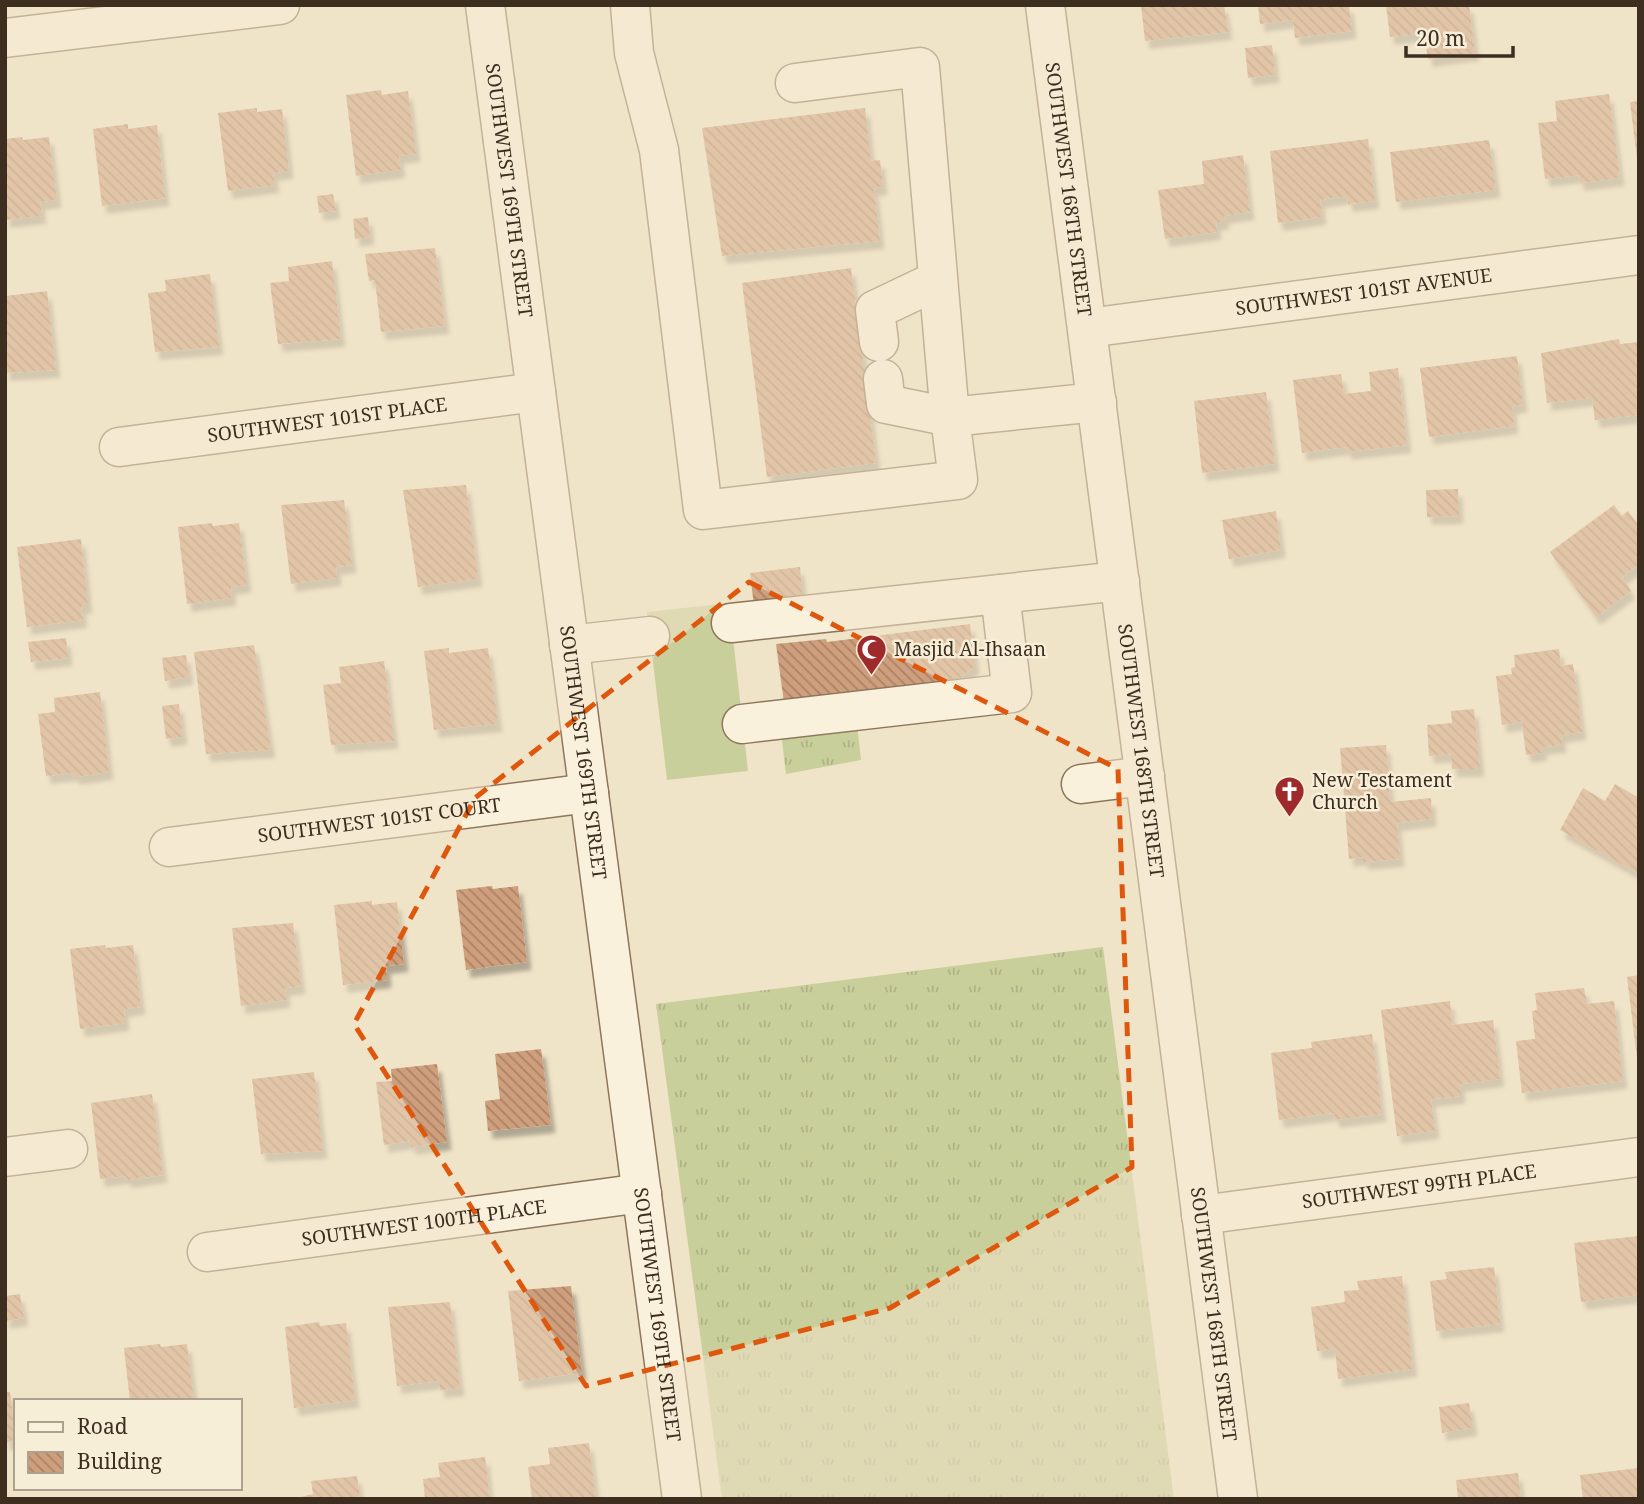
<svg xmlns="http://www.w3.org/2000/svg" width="1644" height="1504" font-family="'Noto Serif',serif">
  <defs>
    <pattern id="grass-tufts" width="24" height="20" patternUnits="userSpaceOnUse" patternTransform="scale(1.75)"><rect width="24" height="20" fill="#c9cf9b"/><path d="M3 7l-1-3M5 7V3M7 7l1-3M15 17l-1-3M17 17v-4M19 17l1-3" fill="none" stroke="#aeb285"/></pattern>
    <pattern id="building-back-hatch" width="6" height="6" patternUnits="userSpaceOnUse" patternTransform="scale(1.75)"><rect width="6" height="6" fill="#cf9f7d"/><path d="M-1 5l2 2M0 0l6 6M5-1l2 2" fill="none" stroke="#a98266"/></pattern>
    <filter id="shadow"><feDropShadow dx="4.5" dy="8" stdDeviation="2" flood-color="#0004"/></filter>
  </defs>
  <rect width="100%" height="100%" fill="#f0e4c8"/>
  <path fill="url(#grass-tufts)" d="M857,724L861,760L786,774L781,732Z
    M1103,947L1174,1499H722L656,1004Z"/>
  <path fill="#c9cf9b" d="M729,603L748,771L667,780L647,612Z"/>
  <path fill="url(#building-back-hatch)" filter="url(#shadow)" d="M1141,5H1224L1228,32L1145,41Z
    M1258,5H1349L1352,31L1295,38L1293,20L1260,24Z
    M1386,5H1469L1475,53L1428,59L1424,33L1390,37Z
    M1272,45L1275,75L1248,78L1245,48Z
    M381,90L382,95L408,91L416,154L399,156L401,170L356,176L346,95Z
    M1609,94L1620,178L1580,183L1578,175L1545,179L1538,123L1557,121L1555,101Z
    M1639,101V159H1637L1630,102Z
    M257,108V112L282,109L289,171L273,173L275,185L228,191L218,113Z
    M865,108L871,161L880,160L883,187L874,188L880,241L722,256L702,128Z
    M128,124V129L157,125L165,198L102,206L93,129Z
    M22,137L23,140L49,137L57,200L40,202L42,216L5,220V139Z
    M1368,139L1375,201L1348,204L1347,196L1320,200L1322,217L1278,223L1270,151Z
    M1489,140L1496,190L1396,202L1390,152Z
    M1243,155L1250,212L1224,216L1225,222H1216L1217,232L1165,239L1158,190L1204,184L1202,161Z
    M333,194L336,211L319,213L317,196Z
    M368,217L370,237L355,239L353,219Z
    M435,248L445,326L381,332L375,280L369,281L365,254Z
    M332,261L341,339L278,344L270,283L289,281L288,267Z
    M851,268L876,463L767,477L742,283Z
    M210,274L219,347L155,352L148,293L166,291L165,280Z
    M47,291L56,370L5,373V296Z
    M1619,339L1620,344L1639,342V415L1595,420L1592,398L1547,403L1541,353Z
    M1517,356L1523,405L1512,406L1514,426L1429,437L1420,368Z
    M1398,368L1407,445L1347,452L1346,447L1302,453L1293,380L1341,374L1344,394L1371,391L1369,372Z
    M1266,392L1275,464L1202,473L1194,401Z
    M466,485L478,579L418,587L403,490Z
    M1458,489L1459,516L1427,517L1426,490Z
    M344,500L352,565L336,567L337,578L291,584L281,505Z
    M1614,505L1622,516L1628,511L1639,526V564L1622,577L1631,591L1596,617L1550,552Z
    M1276,511L1281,550L1229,559L1222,520Z
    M212,523L213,526L239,523L247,585L231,587L232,598L187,604L178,527Z
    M81,539L88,606H81L83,620L27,627L17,547Z
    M800,567L803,601L754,606L750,573Z
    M970,624L975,666L950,686L785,710L776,644L826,639L827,642Z
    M66,638L68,658L31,662L28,642Z
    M254,645L271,750L206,754L194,652Z
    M449,648V653L488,648L498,724L434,730L424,651Z
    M1559,649L1561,666L1573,664L1582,732L1561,735L1562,745L1542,747L1543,753L1526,755L1522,722L1502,725L1496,676L1512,674L1511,668L1515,667L1514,655Z
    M186,655L189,677L165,681L162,658Z
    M384,661L394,741L331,745L323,685L341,683L339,667Z
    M100,692L109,772L75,777L74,773L46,776L38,714L55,712L54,698Z
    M179,704L183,737L166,739L162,706Z
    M1474,709L1480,769H1452L1451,754L1429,756L1427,725L1452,723L1451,711Z
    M1386,745L1390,802L1431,798L1432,819L1397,823L1400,859L1363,862V857L1349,859L1340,748Z
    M1615,784L1639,798L1637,873L1560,830L1583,788L1605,801Z
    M492,886L493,889L518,886L527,962L466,970L456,890Z
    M372,901V905L397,902L404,964L386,966L387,980L343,985L334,905Z
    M293,923L301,986L285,988L286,1000L241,1006L232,928Z
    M105,945L106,948L133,945L141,1007L124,1009L125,1023L80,1029L70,949Z
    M1639,975V1058H1637L1627,977Z
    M1584,988L1587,1004L1614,1001L1623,1081L1522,1093L1516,1041L1535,1039L1532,1011L1537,1010L1535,993Z
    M1450,1001L1452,1025L1493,1020L1500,1079L1460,1084L1461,1096L1431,1099L1435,1131L1397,1136L1381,1010Z
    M1372,1034L1382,1114L1335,1120L1334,1113L1279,1120L1271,1053L1312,1048L1311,1042Z
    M541,1049L551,1125L488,1131L485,1101L500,1099L495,1054Z
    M437,1064L447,1142L411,1147L410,1141L384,1145L376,1082L392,1081L391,1069Z
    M314,1072L323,1151L261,1154L252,1079Z
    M152,1094L163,1175L127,1180L126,1176L100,1179L91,1103Z
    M1639,1236V1295L1581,1302L1574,1243Z
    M1494,1267L1500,1324L1436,1331L1430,1281L1447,1279L1445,1272Z
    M1402,1276L1413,1369L1338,1379L1335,1349L1317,1351L1311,1307L1345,1302L1344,1291L1359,1290L1357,1281Z
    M571,1286L582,1373L519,1381L508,1291Z
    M20,1294L24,1318L5,1321V1296Z
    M450,1302L460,1388L440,1390L439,1381L397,1386L388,1307Z
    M319,1322L320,1326L346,1323L355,1400L294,1408L285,1327Z
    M160,1344L161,1347L187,1344L194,1401H130L124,1348Z
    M5,1392H10L16,1440L5,1443Z
    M1469,1403L1473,1428L1442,1433L1439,1407Z
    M589,1443L596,1499H532L528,1467L550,1464L548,1448Z
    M485,1457L490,1499H425L423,1479L440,1477L438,1463Z
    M1639,1468V1499H1583L1580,1475Z
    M1518,1473L1521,1499H1458L1456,1480Z
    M357,1476L360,1499H293L313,1494L311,1481Z"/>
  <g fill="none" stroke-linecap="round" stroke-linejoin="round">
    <defs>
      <g id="minor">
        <path id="s1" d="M485,5L682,1499"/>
        <path d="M630,5L634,53L659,150L703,510L958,480L950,417L1097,402"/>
        <path id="s2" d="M1045,5L1238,1499"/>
        <path d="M5,38L280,5"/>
        <path d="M795,83L920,67L950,417L886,404L883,379"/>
        <path id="s3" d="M1088,328L1639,255"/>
        <path d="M879,342L875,310L936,281"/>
        <path id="s4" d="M119,447L536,392"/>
        <path d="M731,623L1120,581"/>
        <path d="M569,645L650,636"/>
        <path d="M742,724L1012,693L1000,594"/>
        <path d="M1081,784L1145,776"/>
        <path id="s5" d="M169,847L589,793"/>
        <path d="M5,1157L68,1149"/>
        <path id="s6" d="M1201,1215L1639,1157"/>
        <path id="s7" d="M207,1252L642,1193"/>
      </g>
    </defs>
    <use href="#minor" stroke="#8d765c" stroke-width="41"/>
    <use href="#minor" stroke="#faf1dc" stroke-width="38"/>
  </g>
  <path d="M0 0H1644V1504H0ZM749,582L1118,769L1132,1167L890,1308L586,1386L354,1024L475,798Z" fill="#f0e4c8" fill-opacity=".55" fill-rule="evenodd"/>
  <path fill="none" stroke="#df570d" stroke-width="5" stroke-dasharray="14 9" stroke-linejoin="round" d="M749,582L1118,769L1132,1167L890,1308L586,1386L354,1024L475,798Z"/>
  <defs>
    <symbol id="mosque-pin" viewBox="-11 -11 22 30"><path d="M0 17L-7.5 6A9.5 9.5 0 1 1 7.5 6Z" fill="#9e2a2b" stroke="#f7eed8"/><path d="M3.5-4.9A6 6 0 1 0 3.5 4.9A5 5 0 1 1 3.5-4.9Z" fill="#fff"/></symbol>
    <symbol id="church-pin" viewBox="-11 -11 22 30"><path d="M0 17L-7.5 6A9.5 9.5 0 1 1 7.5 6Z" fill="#9e2a2b" stroke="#f7eed8"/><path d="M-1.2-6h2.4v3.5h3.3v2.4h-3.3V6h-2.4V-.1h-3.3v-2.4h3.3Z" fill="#fff"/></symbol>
  </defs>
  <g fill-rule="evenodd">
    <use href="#mosque-pin" x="854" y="632" width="35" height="47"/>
    <use href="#church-pin" x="1272" y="774" width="35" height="47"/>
  </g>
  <g text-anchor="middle" stroke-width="5" stroke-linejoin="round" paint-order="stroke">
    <g font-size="19" fill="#3d2e20" stroke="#f7eed8">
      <text dy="7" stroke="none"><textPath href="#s1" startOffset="187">SOUTHWEST 169TH STREET</textPath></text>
      <text dy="7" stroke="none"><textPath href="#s2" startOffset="186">SOUTHWEST 168TH STREET</textPath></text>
      <text dy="7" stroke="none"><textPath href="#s3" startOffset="278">SOUTHWEST 101ST AVENUE</textPath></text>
      <text dy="7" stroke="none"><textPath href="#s4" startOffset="210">SOUTHWEST 101ST PLACE</textPath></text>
      <text dy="7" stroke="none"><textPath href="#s1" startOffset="754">SOUTHWEST 169TH STREET</textPath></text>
      <text dy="7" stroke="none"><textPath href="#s2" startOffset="752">SOUTHWEST 168TH STREET</textPath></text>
      <text dy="7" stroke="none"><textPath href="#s5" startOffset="212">SOUTHWEST 101ST COURT</textPath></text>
      <text dy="7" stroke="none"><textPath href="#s6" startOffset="220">SOUTHWEST 99TH PLACE</textPath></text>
      <text dy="7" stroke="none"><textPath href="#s7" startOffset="219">SOUTHWEST 100TH PLACE</textPath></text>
      <text dy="7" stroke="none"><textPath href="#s1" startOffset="1321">SOUTHWEST 169TH STREET</textPath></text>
      <text dy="7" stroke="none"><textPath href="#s2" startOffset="1320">SOUTHWEST 168TH STREET</textPath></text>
    </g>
    <g font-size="19" fill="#3d2e20" stroke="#f7eed8" text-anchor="start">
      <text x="894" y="656">Masjid Al-Ihsaan</text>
      <text x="1312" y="787">New Testament<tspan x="1312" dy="22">Church</tspan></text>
    </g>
  </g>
  <rect width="1644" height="1504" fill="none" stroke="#3d2e20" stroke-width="14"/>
  <rect x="14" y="1399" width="228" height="91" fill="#f7eed8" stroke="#ada18e" stroke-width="2"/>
  <rect x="28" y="1422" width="35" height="10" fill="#faf1dc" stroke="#ada18e" stroke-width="2"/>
  <text x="77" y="1434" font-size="21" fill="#3d2e20">Road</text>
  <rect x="28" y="1452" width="35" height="21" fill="url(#building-back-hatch)" stroke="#ada18e" stroke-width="2"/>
  <text x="77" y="1469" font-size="21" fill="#3d2e20">Building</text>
  <path d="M1406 46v10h107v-10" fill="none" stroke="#3d2e20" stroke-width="3.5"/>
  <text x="1416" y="46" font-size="21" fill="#3d2e20" stroke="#f7eed8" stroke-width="5" paint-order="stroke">20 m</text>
</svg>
